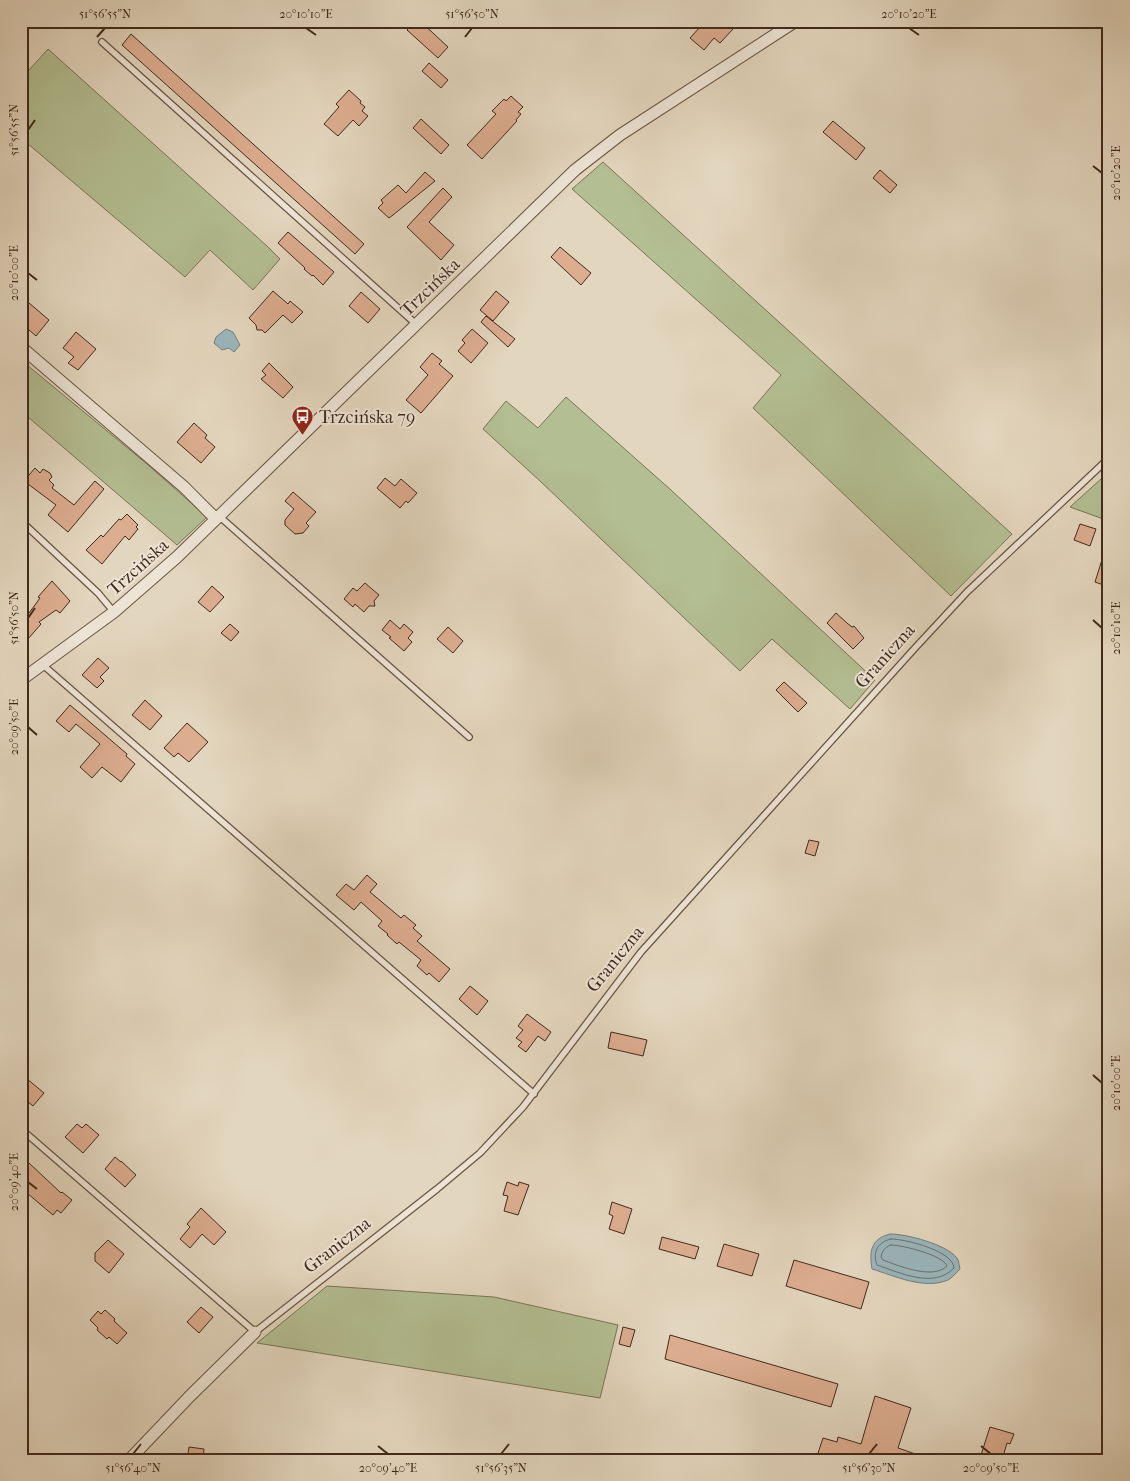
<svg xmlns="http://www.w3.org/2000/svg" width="1130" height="1481" font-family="'IM FELL French Canon',serif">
  <rect width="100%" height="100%" fill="#e3d6be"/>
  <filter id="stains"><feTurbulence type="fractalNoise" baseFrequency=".004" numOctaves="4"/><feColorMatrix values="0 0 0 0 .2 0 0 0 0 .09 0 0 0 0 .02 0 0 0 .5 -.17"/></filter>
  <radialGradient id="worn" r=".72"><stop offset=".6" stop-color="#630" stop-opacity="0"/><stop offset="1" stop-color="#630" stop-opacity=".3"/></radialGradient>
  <path fill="#b3be92" stroke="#7a7457" d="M48,49L267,246L280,259L253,290L210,250L185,277L21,138V79Z
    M603,162L1012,534L951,596L753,408L781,375L572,189Z
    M21,360L147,464L207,517L177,545L21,411Z
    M566,397L671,490L875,680L850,709L772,639L740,671L540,481L483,429L506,401L538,428Z
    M1101,479L1109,482V521L1070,507Z
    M327,1286L494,1297L618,1325L600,1398L257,1343Z"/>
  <path fill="#9ab6bd" stroke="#767e7d" d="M226,329L233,332L240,345L234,352L229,348L222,350L214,343L216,337Z
    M890,1234C906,1234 946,1244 957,1258C959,1261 959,1265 960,1269C956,1273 952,1278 948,1280C924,1290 895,1276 872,1269C869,1251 871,1239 890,1234Z"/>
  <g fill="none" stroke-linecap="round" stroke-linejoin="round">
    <path stroke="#6e706c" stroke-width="1" d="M891,1239C906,1239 953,1251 954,1268C934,1289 901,1273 877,1265C872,1252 878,1242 891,1239Z
      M891,1245C902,1245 943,1255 947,1266C933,1280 899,1266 883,1260L881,1257C882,1251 885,1247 891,1245Z"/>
  </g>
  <path fill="#ddad90" stroke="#412a1c" d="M416,21H420L448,47L438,58L407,30Z
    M694,21H724L733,29L720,43L714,38L704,50L690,38L700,27Z
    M131,34L364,244L355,254L122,45Z
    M429,63L448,80L441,88L422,71Z
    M349,90L361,101L360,103L365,107L362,111L368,116L359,126L353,120L338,136L324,124L339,107L336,104Z
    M511,96L523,107L518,112L521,114L516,120L517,121L482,159L467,145L496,114L492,111L504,99L506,101Z
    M421,119L449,145L441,154L413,128Z
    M833,121L865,148L856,160L823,132Z
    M880,170L897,185L890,193L873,178Z
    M425,172L435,181L393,215L389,218L378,208L383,203L381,200L398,185L406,193Z
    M443,188L452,197L429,222L454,245L441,260L407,227Z
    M288,232L334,272L323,285L313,275L312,276L304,269L305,268L278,243Z
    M560,247L591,273L581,285L551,257Z
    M273,291L288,304L290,301L303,312L292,323L283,315L265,333L262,330H257L256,325L249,318Z
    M496,291L509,302L493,321L480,310Z
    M361,292L380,309L368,323L349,306Z
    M29,303L49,320L36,336L21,323V311Z
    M486,316L515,339L508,347L481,322Z
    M472,329L488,343L471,363L458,351L465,343L462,340Z
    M76,332L96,349L78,370L68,363L74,357L63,348Z
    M432,353L442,361L439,364L453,376L421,413L406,400L428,375L420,367Z
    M269,363L293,387L283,398L261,379L266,375L262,371Z
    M194,423L207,435L205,438L215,447L201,463L177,442Z
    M35,468L40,473L43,469L50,473L52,477L49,480L54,485L52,488L74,505L95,481L104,489L68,532L48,515L56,505L24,481Z
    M385,478L395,486L401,479L417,493L408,503L406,501L400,508L377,488Z
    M293,492L316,512L306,523L309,526L303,533L295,534L285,525V520L294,509L285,501Z
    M127,514L138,525L136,527L138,529L129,540L125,536L102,564L86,550L101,535L103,537L119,519L121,520Z
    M1080,524L1096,529L1090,546L1074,540Z
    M1106,547H1109V587L1095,582Z
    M52,581L70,601L60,613L56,610L39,622L41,624L28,639L21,634V618L27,611L29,613L40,598L38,597Z
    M365,583L379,595L374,601L375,606H369L364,612L355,604L353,607L344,599L353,588L357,591Z
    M212,586L224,597L210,612L198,602Z
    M836,613L847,623L852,627L854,626L864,638L853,649L827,623Z
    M390,620L400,629L404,624L413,632L408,638L412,642L404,651L389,638L391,637L382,630Z
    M230,624L239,632L231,641L221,633Z
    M448,627L463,641L453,653L437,639Z
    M98,658L109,668L100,677L104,681L97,688L82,675Z
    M784,682L807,703L798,712L776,690Z
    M145,700L162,716L150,730L132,715Z
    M70,705L127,754L126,756L135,764L121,782L102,767L92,778L80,767L100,744L76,724L69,732L56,721Z
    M187,723L208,742L189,762L178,753L174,757L164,748Z
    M809,840L819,842L815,856L805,853Z
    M367,875L377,884L370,892L401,918L404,915L416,925L413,928L422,936L417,941L450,969L439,982L429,973L427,975L417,966L421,960L399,942L397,944L387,935L388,934L378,926L382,921L361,902L354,910L336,895L346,884L354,890Z
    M470,986L488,1001L477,1015L459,999Z
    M527,1014L551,1032L545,1041L538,1036L526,1052L518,1046L522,1042L516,1038L523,1030L518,1026Z
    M611,1032L647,1040L643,1056L608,1048Z
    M26,1078L44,1093L33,1106L21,1096V1083Z
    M77,1124L82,1128L86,1124L99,1135L83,1153L65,1137Z
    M115,1157L121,1162V1161L136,1175L125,1187L105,1169Z
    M29,1163L61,1193L62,1192L72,1200L61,1213L57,1210L53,1215L21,1188V1173Z
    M507,1182L518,1186L519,1182L529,1185L518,1215L504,1211L508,1196L503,1195Z
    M612,1202L632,1209L624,1234L609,1229L613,1216L609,1214Z
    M201,1208L226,1232L214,1245L202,1234L190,1248L180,1239L190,1227L187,1224Z
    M662,1237L699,1247L695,1259L659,1249Z
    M108,1240L124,1254L109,1273L95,1261V1253Z
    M724,1244L759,1254L752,1276L717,1266Z
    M794,1260L869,1282L861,1309L786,1286Z
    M201,1307L213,1317L199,1333L187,1322Z
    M105,1310L115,1319L114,1321L127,1333L117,1344L109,1337L107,1339L97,1330L98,1328L90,1320L98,1311L101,1314Z
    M623,1327L635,1330L630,1347L619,1344Z
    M670,1335L838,1384L831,1407L665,1359Z
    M875,1396L911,1408L898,1448L927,1458L926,1460H840L818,1453L823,1438L837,1442L838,1437L861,1444Z
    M990,1427L1014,1434L1010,1444L1007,1443L1002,1460H987L980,1458Z
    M189,1447L204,1449L203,1460H187Z"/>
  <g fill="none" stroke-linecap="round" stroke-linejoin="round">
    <defs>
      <path id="service" d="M102,42L417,325
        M219,516L469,737
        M21,521L98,593L114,612
        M43,665L534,1094
        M28,1135L255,1332L437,1189L480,1153L523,1107L641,952L915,648L967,592L1109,458"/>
      <path id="minor" d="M21,347L184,487L216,519
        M21,680L114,612L177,557L575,170L620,135L796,21
        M129,1460L190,1396L255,1332"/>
    </defs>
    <use href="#service" stroke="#6a5544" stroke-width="8"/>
    <use href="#minor" stroke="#6a5544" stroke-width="13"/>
    <use href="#service" stroke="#ede4d5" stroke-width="5.5"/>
    <use href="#minor" stroke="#ede4d5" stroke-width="11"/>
  </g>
  <path fill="none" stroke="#412a1c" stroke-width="2" d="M306,28L316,35M909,28L919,35M97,37L105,28M465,37L472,28M28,130L35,120M1093,166L1102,173M28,273L37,280M28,618L35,608M1093,620L1102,628M28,727L37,735M1093,1075L1102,1083M28,1182L37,1189M378,1446L388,1454M981,1446L991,1454M133,1454L141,1444M501,1454L509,1444M869,1454L877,1444"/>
  <defs>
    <symbol id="bus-pin" viewBox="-11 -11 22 30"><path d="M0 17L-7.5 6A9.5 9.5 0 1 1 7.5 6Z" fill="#8f2418" stroke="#ede4d5"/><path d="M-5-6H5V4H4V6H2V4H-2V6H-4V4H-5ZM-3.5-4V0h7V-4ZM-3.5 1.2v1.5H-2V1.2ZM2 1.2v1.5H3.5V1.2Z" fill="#fff"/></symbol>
  </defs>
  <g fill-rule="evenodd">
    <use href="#bus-pin" x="290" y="404" width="25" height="34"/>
  </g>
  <g text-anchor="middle" stroke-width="4" stroke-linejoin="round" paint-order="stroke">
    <g font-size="18" fill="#412a1c" stroke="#ede4d5">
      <text transform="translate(430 287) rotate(-44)" y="6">Trzcińska</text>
      <text transform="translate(138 567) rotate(-42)" y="6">Trzcińska</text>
      <text transform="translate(885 656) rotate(-48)" y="6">Graniczna</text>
      <text transform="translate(615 959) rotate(-51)" y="6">Graniczna</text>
      <text transform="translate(337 1245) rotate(-38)" y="6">Graniczna</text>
    </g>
    <g font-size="18" fill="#412a1c" stroke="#ede4d5" text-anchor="start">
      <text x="319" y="423">Trzcińska 79</text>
    </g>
  </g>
  <rect width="1130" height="1481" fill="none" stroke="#e3d6be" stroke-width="55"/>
  <rect x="28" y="28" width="1074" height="1426" fill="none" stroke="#412a1c" stroke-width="2"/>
  <g font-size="12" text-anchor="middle" fill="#412a1c">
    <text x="105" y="18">51°56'55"N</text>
    <text x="306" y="18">20°10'10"E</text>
    <text x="472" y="18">51°56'50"N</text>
    <text x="909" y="18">20°10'20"E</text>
    <text transform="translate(14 130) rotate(-90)" y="4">51°56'55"N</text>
    <text transform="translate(1116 173) rotate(-90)" y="4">20°10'20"E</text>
    <text transform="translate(14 273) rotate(-90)" y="4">20°10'00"E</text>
    <text transform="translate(14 618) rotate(-90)" y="4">51°56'50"N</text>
    <text transform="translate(1116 628) rotate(-90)" y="4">20°10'10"E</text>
    <text transform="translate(14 727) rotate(-90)" y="4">20°09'50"E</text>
    <text transform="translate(1116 1083) rotate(-90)" y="4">20°10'00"E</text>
    <text transform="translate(14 1182) rotate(-90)" y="4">20°09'40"E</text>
    <text x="133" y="1472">51°56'40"N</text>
    <text x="388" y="1472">20°09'40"E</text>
    <text x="501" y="1472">51°56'35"N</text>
    <text x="869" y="1472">51°56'30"N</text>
    <text x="991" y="1472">20°09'50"E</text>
  </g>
  <rect width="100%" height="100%" filter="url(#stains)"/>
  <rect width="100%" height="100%" fill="url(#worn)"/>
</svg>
